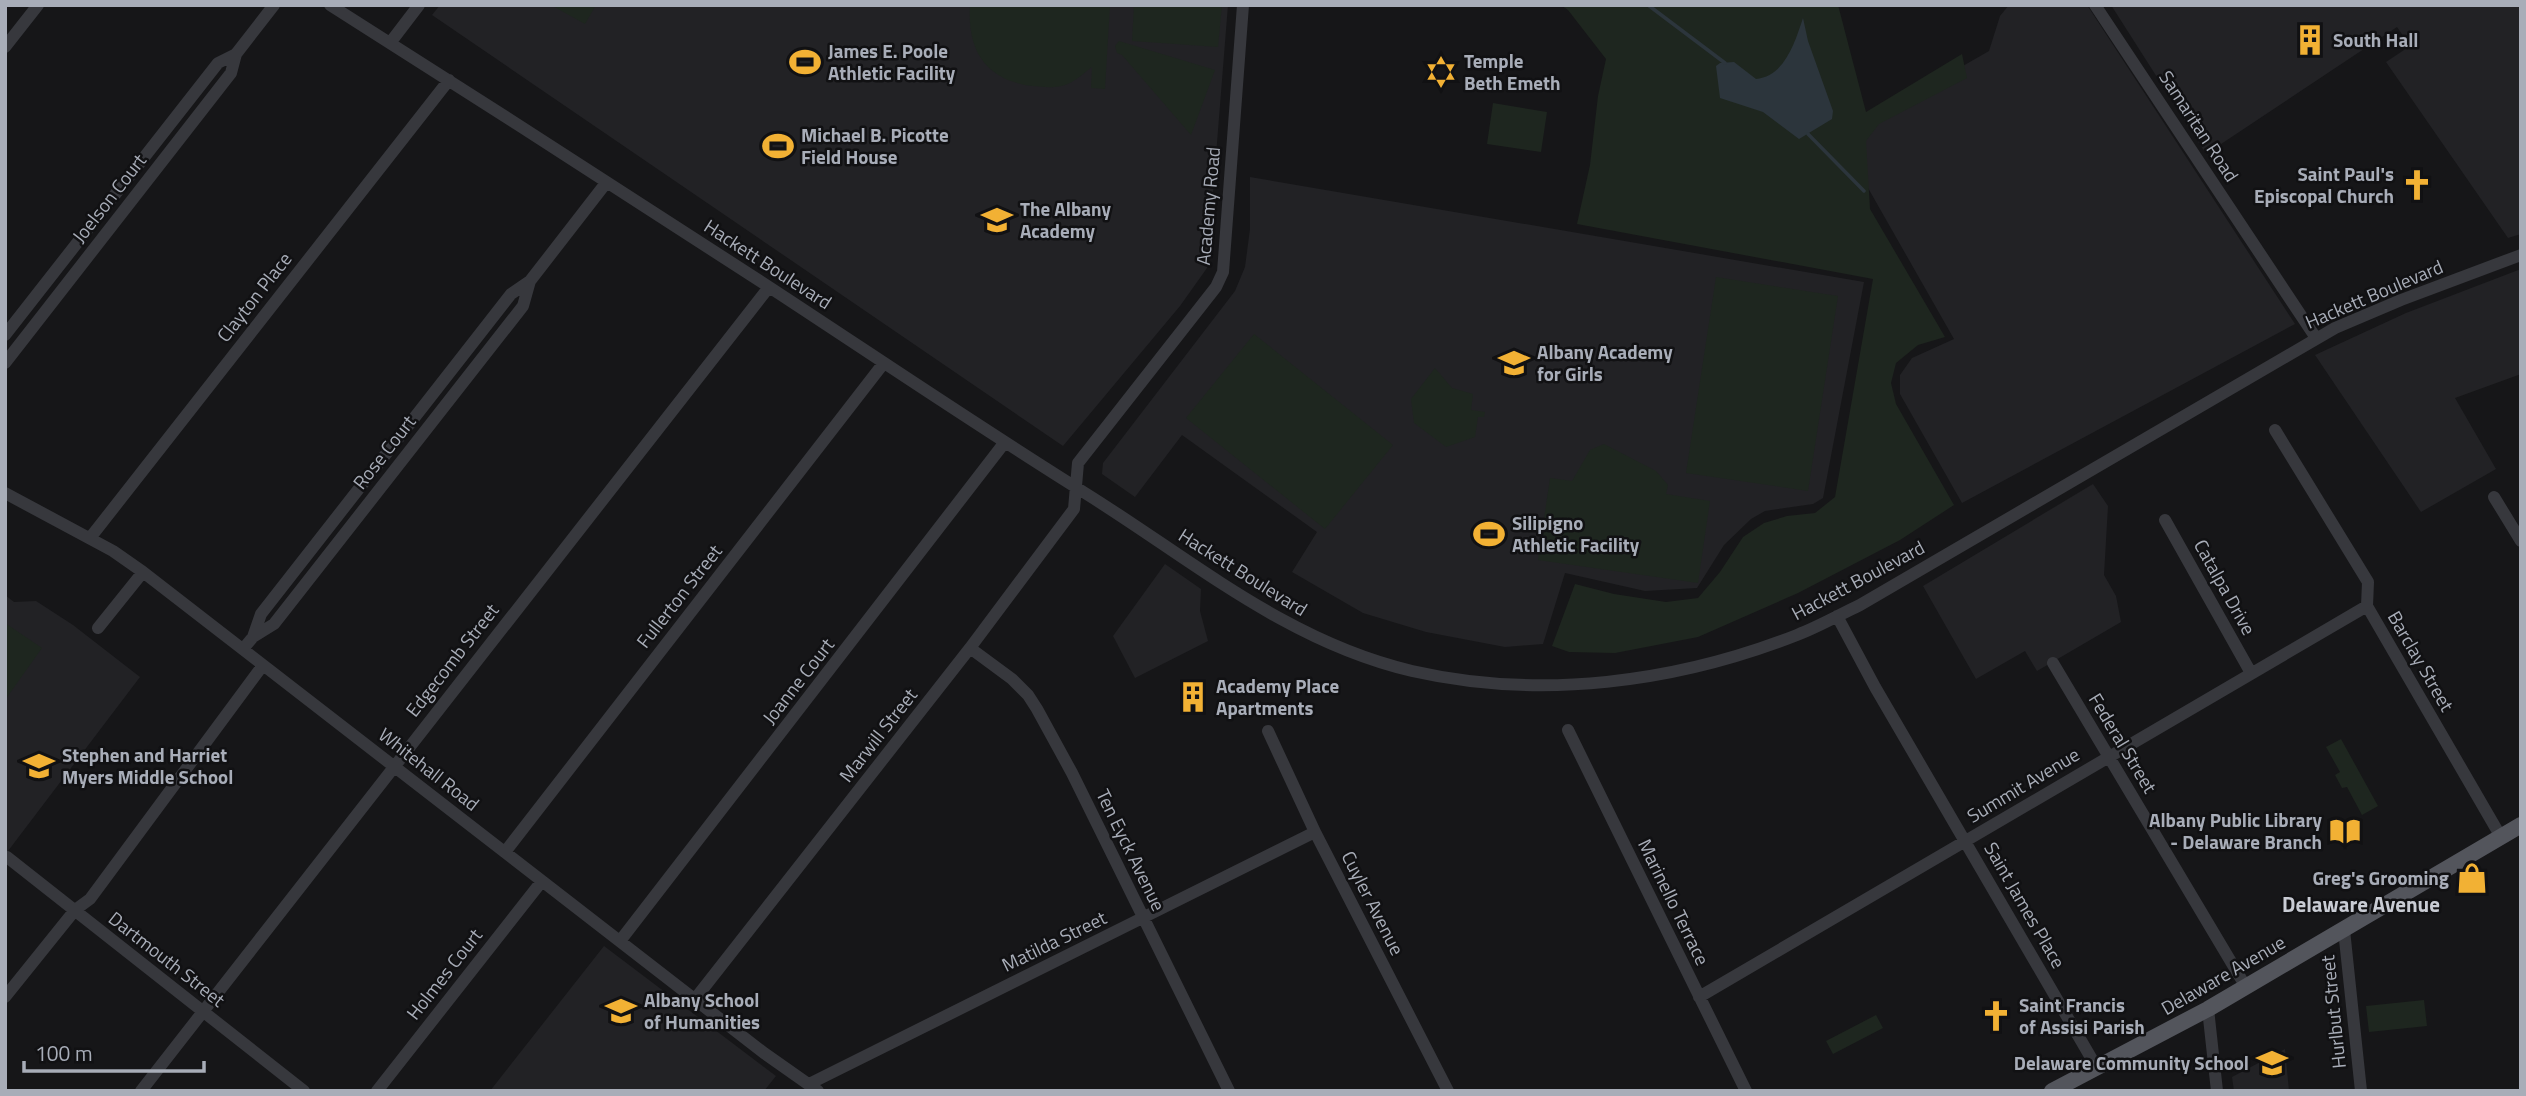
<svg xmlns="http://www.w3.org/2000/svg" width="2526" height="1096" font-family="'Titillium Web',sans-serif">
  <rect width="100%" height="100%" fill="#161618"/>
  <path fill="#222225" d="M440,5H1228L1207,268L1180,306L1063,446L432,15Z
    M2009,5H2087L2295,324L1962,503L1900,394V375L1912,358L1954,339L1839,137L1989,51L2000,16Z
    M2111,5H2521V234L2508,238L2386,62L2410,46L2397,27L2206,154Z
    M1250,177L1864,282L1823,498L1813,504L1765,511L1751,519L1724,545L1697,588L1645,591L1565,573L1543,644L1505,647L1426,632L1363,613L1292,572L1317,532L1182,435L1135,497L1102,474L1103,463L1235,291L1245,267L1250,229Z
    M2521,269V374L2455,398L2496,469L2421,512L2315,355L2406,313Z
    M2093,484L2108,506L2104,575L2116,596L2121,622L2037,671L2025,651L1976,679L1923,586Z
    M1165,564L1201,589L1200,611L1208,641L1135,678L1113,636Z
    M5,595L14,602L36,601L73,625L140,677L5,855Z
    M604,946L776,1076L764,1091H490Z
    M2285,1049L2289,1091H2234L2232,1077Z"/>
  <path fill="#1e261f" d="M551,5H596L585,24Z
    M970,5H1110L1105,89L1091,88L1092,67C1085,72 1078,79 1070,83C1058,89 1045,87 1032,86C985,80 967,50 970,5Z
    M1134,5H1222L1218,47L1132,41Z
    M1561,5H1838L1866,112L1962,54L1967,78L1879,124L1866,141L1870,209L1945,337L1918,345L1896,363L1891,383L1896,404L1954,505L1900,540L1798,593L1698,637L1615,653L1569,652L1552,646L1575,584L1614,594L1666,602L1698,598L1720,572L1743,537L1764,523L1787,516L1815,513L1835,497L1873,279L1577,224L1590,165L1598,96L1606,59L1568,10Z
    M1119,41L1215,70L1191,135L1122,55L1117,53L1115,46Z
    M1493,103L1547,112L1541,152L1487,144Z
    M1716,277L1838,296L1808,491L1686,473Z
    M1254,334L1393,445L1325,529L1186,418Z
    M1435,368L1452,388L1473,394L1471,410L1485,412L1484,417H1478L1475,437L1446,447L1414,423L1411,399Z
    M1604,444L1656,471L1668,485L1666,494L1710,501L1698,583L1538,560L1550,478L1572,481L1590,450Z
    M5,623L42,648L5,700Z
    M2341,739L2378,806L2362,815L2347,787L2342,788L2335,775L2340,772L2326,747Z
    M2424,1000L2427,1026L2369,1032L2366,1006Z
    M1876,1015L1883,1028L1833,1054L1826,1041Z"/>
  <path fill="#2c353c" d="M1803,18L1808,41L1833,111L1832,119L1799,139L1763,112L1720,98L1716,66L1720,63L1734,62L1756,79C1785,76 1795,42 1803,18Z"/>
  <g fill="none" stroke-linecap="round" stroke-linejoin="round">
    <path stroke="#2c353c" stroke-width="3.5" d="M1648,5L1725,63
      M1808,134L1864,191"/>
    <path stroke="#37383d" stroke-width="12" d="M330,5C475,97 619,189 763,283C870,353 976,425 1085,493C1191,559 1287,642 1412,671C1540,700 1675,683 1797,635C1818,627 1839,615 1860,605L2335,328L2401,300L2521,255
      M2095,5L2316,338
      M390,43L419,5
      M5,47L38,5
      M5,335L218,63L236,54
      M5,363L231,73L236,54L274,5
      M2275,430L2368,582L2367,606L2501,837
      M5,493L113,551L143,572L764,1053L818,1091
      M2494,497L2521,541
      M2165,520L2251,673
      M90,538L449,80
      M1837,616L1875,687L2097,1068
      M98,628L143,572
      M253,637L274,624L523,306L530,281
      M970,648L1012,679L1028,695L1037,709L1072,773L1229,1091
      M243,649L253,637L261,614L511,294L530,281L606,183
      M2053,663L2246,987
      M1568,730L1746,1091
      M1268,731L1315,832L1448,1091
      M505,852L883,364
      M7,857L304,1091
      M2344,930L2361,1091
      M620,941L1005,442
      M5,997L75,910L90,899L263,665
      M1699,997L2367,606
      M695,999L970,648L1074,509L1078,463L1216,287L1223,272L1243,5
      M2208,1009L2217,1091
      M809,1084L1315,832
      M141,1091L769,287
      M377,1091L542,881"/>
    <path stroke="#53555c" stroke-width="16" d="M2052,1091L2208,1009L2521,825"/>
  </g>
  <defs>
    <symbol id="building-bare" viewBox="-9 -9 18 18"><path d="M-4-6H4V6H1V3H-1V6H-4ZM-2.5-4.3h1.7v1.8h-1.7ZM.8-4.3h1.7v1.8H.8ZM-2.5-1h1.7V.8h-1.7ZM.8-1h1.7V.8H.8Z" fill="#f2b134" stroke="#111113" stroke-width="2.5" paint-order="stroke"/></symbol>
    <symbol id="stadium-bare" viewBox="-9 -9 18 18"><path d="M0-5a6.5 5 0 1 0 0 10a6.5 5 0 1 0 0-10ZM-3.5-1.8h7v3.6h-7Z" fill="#f2b134" stroke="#111113" stroke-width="2.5" paint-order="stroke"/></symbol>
    <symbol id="synagogue-bare" viewBox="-9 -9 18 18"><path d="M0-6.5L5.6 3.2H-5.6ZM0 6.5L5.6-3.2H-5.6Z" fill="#f2b134" stroke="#111113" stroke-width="2.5" paint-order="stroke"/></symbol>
    <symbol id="church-bare" viewBox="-9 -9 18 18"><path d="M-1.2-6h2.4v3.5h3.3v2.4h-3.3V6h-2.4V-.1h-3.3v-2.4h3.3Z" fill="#f2b134" stroke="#111113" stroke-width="2.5" paint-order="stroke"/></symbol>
    <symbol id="school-bare" viewBox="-9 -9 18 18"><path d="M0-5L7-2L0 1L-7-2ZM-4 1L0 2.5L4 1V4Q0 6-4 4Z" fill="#f2b134" stroke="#111113" stroke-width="2.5" paint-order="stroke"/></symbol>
    <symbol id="library-bare" viewBox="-9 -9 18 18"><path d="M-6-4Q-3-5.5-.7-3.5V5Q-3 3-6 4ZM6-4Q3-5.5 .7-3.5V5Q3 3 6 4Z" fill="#f2b134" stroke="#111113" stroke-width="2.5" paint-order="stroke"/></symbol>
    <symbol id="shop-bare" viewBox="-9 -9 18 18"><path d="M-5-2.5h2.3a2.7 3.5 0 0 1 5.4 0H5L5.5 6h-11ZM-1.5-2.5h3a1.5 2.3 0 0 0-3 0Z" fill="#f2b134" stroke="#111113" stroke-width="2.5" paint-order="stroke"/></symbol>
  </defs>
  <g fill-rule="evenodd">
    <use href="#building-bare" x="2288" y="18" width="44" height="44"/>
    <use href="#stadium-bare" x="783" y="40" width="44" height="44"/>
    <use href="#synagogue-bare" x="1419" y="50" width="44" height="44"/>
    <use href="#stadium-bare" x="756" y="124" width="44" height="44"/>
    <use href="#church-bare" x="2395" y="163" width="44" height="44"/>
    <use href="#school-bare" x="975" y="198" width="44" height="44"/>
    <use href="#school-bare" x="1492" y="341" width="44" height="44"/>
    <use href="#stadium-bare" x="1467" y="512" width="44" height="44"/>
    <use href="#building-bare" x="1171" y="675" width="44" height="44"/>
    <use href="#school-bare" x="17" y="744" width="44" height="44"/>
    <use href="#library-bare" x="2323" y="809" width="44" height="44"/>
    <use href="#shop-bare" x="2450" y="856" width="44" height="44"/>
    <use href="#school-bare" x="599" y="989" width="44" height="44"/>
    <use href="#church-bare" x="1974" y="994" width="44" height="44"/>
    <use href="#school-bare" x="2250" y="1041" width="44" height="44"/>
  </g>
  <g text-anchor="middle" stroke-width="5" stroke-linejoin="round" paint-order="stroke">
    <g font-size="19" font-weight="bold" fill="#a8adb8" stroke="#111113" text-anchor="start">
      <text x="2333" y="47">South Hall</text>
      <text x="828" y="58">James E. Poole<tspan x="828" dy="22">Athletic Facility</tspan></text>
      <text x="1464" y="68">Temple<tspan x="1464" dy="22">Beth Emeth</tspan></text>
      <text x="801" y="142">Michael B. Picotte<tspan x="801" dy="22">Field House</tspan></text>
      <text x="2394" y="181" text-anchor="end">Saint Paul's<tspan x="2394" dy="22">Episcopal Church</tspan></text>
      <text x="1020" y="216">The Albany<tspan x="1020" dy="22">Academy</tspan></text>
      <text x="1537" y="359">Albany Academy<tspan x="1537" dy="22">for Girls</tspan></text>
      <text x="1512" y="530">Silipigno<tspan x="1512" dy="22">Athletic Facility</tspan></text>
      <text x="1216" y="693">Academy Place<tspan x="1216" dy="22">Apartments</tspan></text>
      <text x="62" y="762">Stephen and Harriet<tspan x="62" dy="22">Myers Middle School</tspan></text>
      <text x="2322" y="827" text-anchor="end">Albany Public Library<tspan x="2322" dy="22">- Delaware Branch</tspan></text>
      <text x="2449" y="885" text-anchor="end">Greg's Grooming</text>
      <text x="644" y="1007">Albany School<tspan x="644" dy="22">of Humanities</tspan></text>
      <text x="2019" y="1012">Saint Francis<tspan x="2019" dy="22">of Assisi Parish</tspan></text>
      <text x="2249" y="1070" text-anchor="end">Delaware Community School</text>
    </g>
    <g font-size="19" fill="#a8adb8" stroke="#111113">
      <text transform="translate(2199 126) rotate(57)" y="7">Samaritan Road</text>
      <text transform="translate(109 198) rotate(-52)" y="7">Joelson Court</text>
      <text transform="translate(1208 206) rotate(-85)" y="7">Academy Road</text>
      <text transform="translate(768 264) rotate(33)" y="7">Hackett Boulevard</text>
      <text transform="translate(2374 294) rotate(-23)" y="7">Hackett Boulevard</text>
      <text transform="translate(254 297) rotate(-52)" y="7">Clayton Place</text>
      <text transform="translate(384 452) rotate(-52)" y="7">Rose Court</text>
      <text transform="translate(1243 572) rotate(32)" y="7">Hackett Boulevard</text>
      <text transform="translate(1858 580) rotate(-28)" y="7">Hackett Boulevard</text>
      <text transform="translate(2225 587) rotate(61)" y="7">Catalpa Drive</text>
      <text transform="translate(679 596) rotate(-52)" y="7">Fullerton Street</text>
      <text transform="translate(452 660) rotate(-52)" y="7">Edgecomb Street</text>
      <text transform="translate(2421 661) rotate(60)" y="7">Barclay Street</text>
      <text transform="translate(798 681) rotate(-52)" y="7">Joanne Court</text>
      <text transform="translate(878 735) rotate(-52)" y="7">Marwill Street</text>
      <text transform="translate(2123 743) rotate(59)" y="7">Federal Street</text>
      <text transform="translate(429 769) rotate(38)" y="7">Whitehall Road</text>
      <text transform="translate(2023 785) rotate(-31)" y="7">Summit Avenue</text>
      <text transform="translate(1131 850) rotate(64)" y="7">Ten Eyck Avenue</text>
      <text transform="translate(1674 902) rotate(64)" y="7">Marinello Terrace</text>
      <text transform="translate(1373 903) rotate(63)" y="7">Cuyler Avenue</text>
      <text transform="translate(2025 905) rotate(60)" y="7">Saint James Place</text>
      <text transform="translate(1054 941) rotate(-26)" y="7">Matilda Street</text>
      <text transform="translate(167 959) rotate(38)" y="7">Dartmouth Street</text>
      <text transform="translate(444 974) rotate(-52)" y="7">Holmes Court</text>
      <text transform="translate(2223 975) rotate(-30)" y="7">Delaware Avenue</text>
      <text transform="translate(2333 1012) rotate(-96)" y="7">Hurlbut Street</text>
    </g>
    <g font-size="21" font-weight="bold" fill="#c9ccd4" stroke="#111113">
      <text x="2361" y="912">Delaware Avenue</text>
    </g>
  </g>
  <rect width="2526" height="1096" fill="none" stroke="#a8adb8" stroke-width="14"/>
  <path d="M24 1061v10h180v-10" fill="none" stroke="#a8adb8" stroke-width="3.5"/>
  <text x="35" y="1061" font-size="21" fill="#a8adb8" stroke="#111113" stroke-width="5" paint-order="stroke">100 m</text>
</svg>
